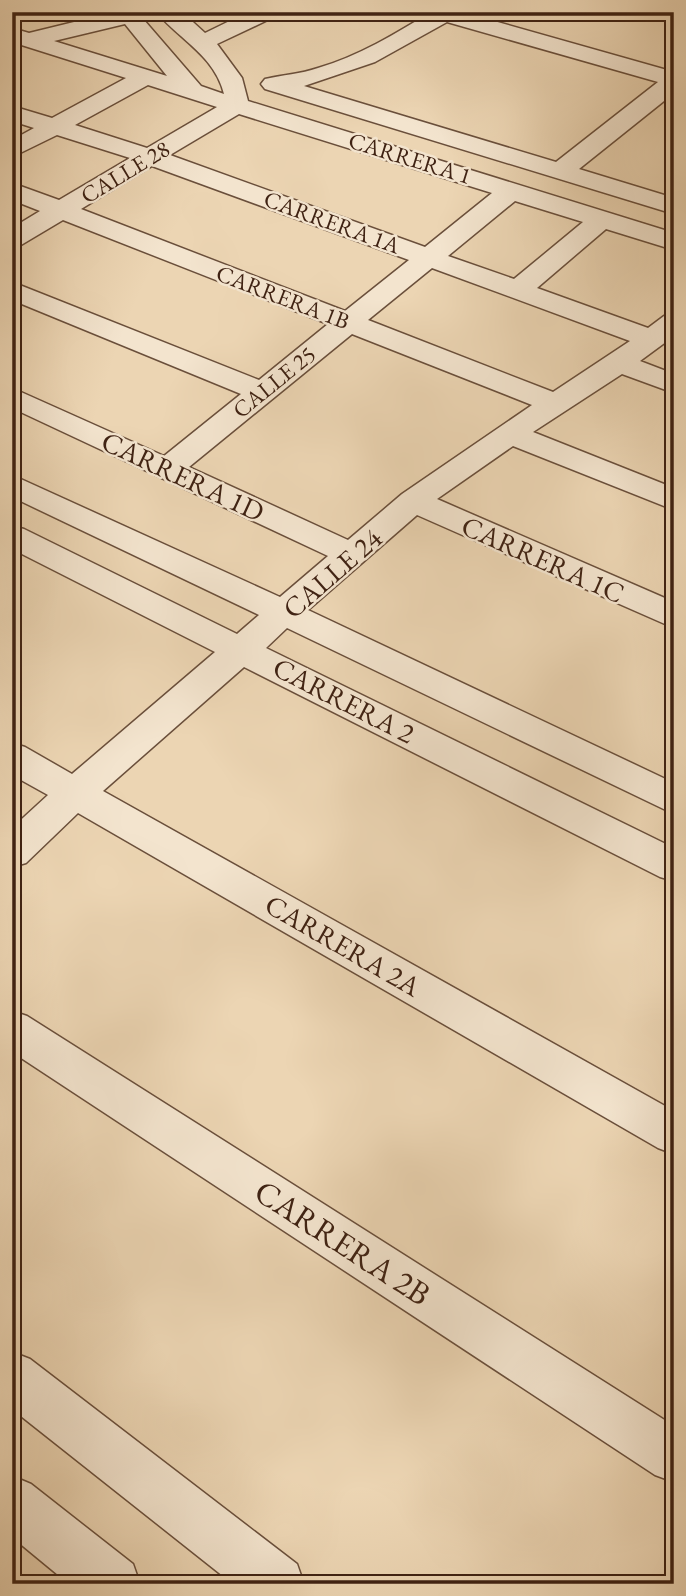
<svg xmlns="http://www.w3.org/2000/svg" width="686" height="1596" font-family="'EB Garamond',serif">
  <rect width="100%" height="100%" fill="#ecd5b3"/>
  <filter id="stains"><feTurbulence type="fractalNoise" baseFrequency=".00286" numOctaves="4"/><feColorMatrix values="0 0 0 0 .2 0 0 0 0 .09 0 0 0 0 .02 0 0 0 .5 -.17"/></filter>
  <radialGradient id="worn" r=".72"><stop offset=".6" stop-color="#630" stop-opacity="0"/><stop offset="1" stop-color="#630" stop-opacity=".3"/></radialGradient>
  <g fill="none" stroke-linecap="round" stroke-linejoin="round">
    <defs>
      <path id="minor" d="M115,12H182L205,33L248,12H277L274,17L217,44L242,78L248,101L674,233V250L606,229L537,288L648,328L664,316L674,314V336L640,361L674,374V393L622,374L533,432L674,488V510L513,446L437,499L674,602V628L417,515L308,610L674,783V814L287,628L266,648L674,848V881L660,877L244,667L103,791L674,1111V1154L658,1148L78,813L26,863L12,867V828L48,795L12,775V743L25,747L72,774L215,652L12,549V526L24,529L237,634L259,615L12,497V475L280,597L328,556L12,408V388L164,456L241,394L12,300V282L259,380L328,324L63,220L21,245L12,247V228L40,211L12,200V183L59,200L130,158L57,135L12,157V140L34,128L12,121V106L52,118L126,78L12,42V28L29,33ZM158,14C182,41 215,57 224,94L201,86L144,20ZM125,24L167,76L54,41ZM148,85L217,107L147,148L75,125ZM239,114L492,193L425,247L170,155ZM152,166L409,260L345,311L81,209ZM515,201L583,222L514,279L448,256ZM432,268L630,341L553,392L368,320ZM352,334L532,405L402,494L348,540L189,467Z
        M431,12H462L674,72V93L579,169L674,198V214L265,89L261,84L265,79C282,75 301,74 318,68C359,56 395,34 431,12ZM447,22L658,82L556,162L304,86L375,62Z
        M660,12H674V19L663,17Z
        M12,1011L27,1016L674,1426V1482L655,1475L12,1052Z
        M12,1352L30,1359L297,1564L304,1584H233L12,1409Z
        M12,1476L31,1484L133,1564L140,1584H69L12,1537Z"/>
    </defs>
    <use href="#minor" stroke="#6a4f3b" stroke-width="3"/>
    <use href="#minor" fill="#f3e4ce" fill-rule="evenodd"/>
  </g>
  <g text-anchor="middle" stroke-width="5" stroke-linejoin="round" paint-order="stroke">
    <g font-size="23" fill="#3f2213" stroke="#f3e4ce">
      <text transform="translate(410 158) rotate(17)" y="8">CARRERA 1</text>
      <text transform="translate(125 172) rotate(-31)" y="8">CALLE 28</text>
      <text transform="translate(332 222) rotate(20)" y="8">CARRERA 1A</text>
      <text transform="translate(283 297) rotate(21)" y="8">CARRERA 1B</text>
      <text transform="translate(274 382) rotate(-39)" y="8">CALLE 25</text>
    </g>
    <g font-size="28" fill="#3f2213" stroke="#f3e4ce">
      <text transform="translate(183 476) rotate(25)" y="10">CARRERA 1D</text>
      <text transform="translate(543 559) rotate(24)" y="10">CARRERA 1C</text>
      <text transform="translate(332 573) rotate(-41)" y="10">CALLE 24</text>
      <text transform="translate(344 700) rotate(27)" y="10">CARRERA 2</text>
      <text transform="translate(343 945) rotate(30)" y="10">CARRERA 2A</text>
    </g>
    <g font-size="33" fill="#3f2213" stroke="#f3e4ce">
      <text transform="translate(343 1242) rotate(33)" y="12">CARRERA 2B</text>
    </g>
  </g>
  <rect width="686" height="1596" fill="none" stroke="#ecd5b3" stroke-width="42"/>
  <rect x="14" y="14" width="658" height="1568" fill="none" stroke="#3f2213" stroke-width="3.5"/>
  <rect x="21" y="21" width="644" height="1554" fill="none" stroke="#3f2213" stroke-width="2"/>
  <rect width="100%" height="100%" filter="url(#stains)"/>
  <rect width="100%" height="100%" fill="url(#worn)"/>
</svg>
